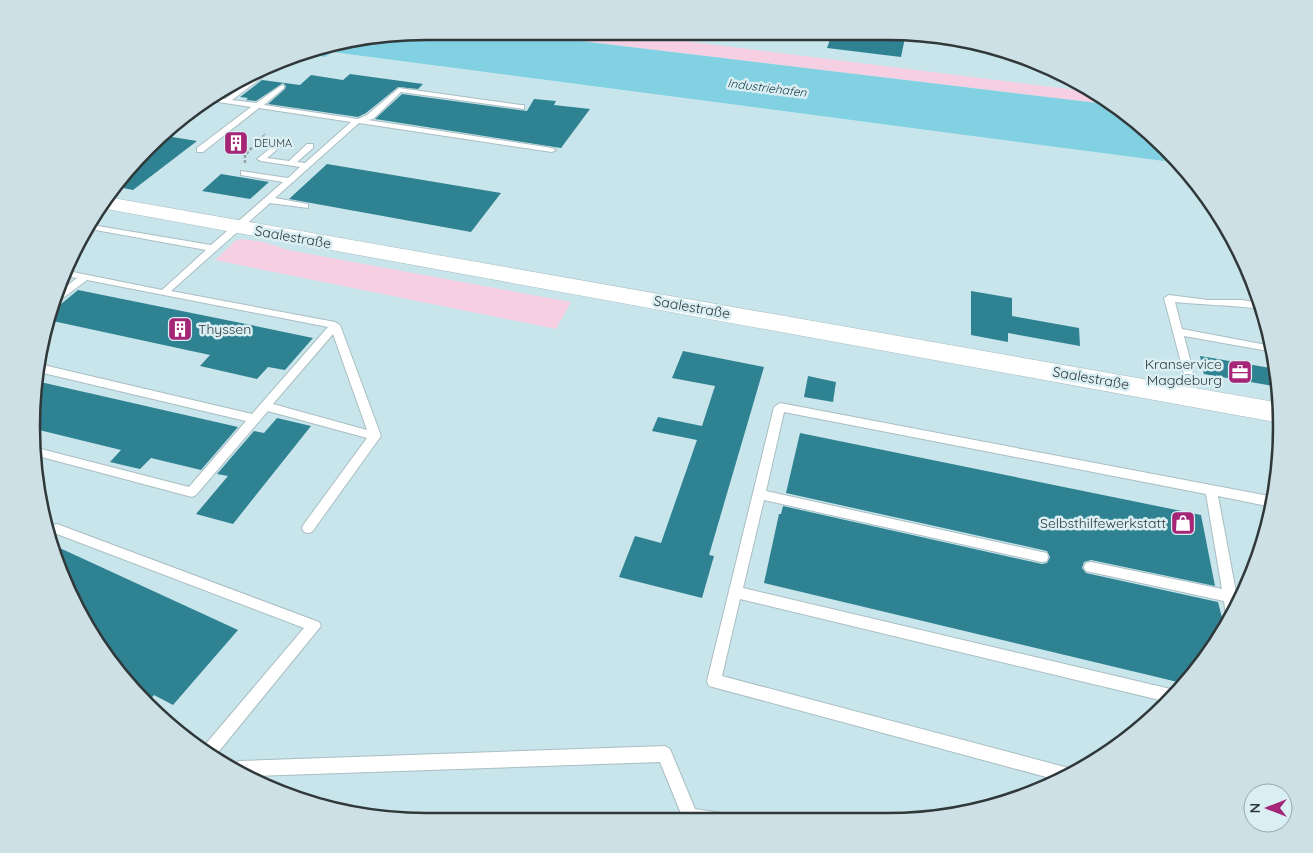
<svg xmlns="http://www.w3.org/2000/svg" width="1313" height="853" font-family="Quicksand,sans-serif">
  <rect width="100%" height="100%" fill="#daeff4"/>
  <path fill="#c7e5eb" d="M611,32L938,35L1038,61L1085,91Z
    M331,52L1179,163L1200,186L1241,251L1268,324L1281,400L1278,478L1261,553L1229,624L1184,687L1127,740L1061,781L989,808L912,821L375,818L275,792L166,724L84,624L45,529L32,401L52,299L113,186L207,98L297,53L325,57Z"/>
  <path fill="#f6cfe2" d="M506,32H611L1085,91L1106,104Z
    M242,239L264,242L288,250L571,302L556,329L215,260L235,241Z"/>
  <path fill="#82d1e2" d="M427,31L506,32L1106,104L1147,129L1179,163L332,52L325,57L297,53Z"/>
  <path fill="#2f8292" d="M832,34H874L905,38L901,57L827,48Z
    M350,74L423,84L418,89L398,87L366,113L358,117L268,104L285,89L286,86L283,83L256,101L246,100L248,98L240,97L262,80L300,85L311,75L343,80Z
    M402,94L527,111L534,99L556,101L554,105L590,109L561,148L375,119Z
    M166,136L197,141L133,190L113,186Z
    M327,164L501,193L471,232L289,199Z
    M221,174L269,182L250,199L202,191Z
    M78,290L246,324L313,338L285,370L268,367L257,379L200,366L210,355L48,320L49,314Z
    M971,291L1012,298V316L1079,328L1080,346L1008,333V342L971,335Z
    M683,351L764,367L709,555L714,556L702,598L619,577L635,536L661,543L697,440L652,431L658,417L702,426L715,386L672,378Z
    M1200,356L1276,369L1279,387L1204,374Z
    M808,376L836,382L833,402L804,397Z
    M36,381L238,427L201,470L151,458L140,469L110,462L121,450L35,429L32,401Z
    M277,418L311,426L233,524L196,514L228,476L217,474L254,431L264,433Z
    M800,433L1201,515L1215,586L1091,560L1084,562L1082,568L1086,573L1218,602L1225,629L1186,684L764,583L779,514H781L783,506L1042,564L1047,563L1050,557L1047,551L786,493Z
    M51,544L238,630L173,705L154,695L148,702L84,624Z"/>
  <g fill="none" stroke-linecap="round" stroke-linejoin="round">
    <defs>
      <path id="service" d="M262,73L264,74V76L232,100L256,103L282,85L284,86V88L264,105L358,119L367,115L399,88L521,105H524V109L401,92L373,119L368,120L552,148L556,150L552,152L359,123L275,198L308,204V208L270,203L171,291L335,322L340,325L381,436L312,532L308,533L304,532L302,528L304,524L367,438L268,411L196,495L192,497L38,456L37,448L189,487L246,421L39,372V364L252,414L328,327L87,280L55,304L51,305L54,296L77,278L65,276L68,271L162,290L206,250L90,229L92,225L211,245L283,182L241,175V171L288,178L300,167L261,161L257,159L283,138H286V142L267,158L289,161L307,144H313V148L297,162L305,163L351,122L259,108L203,152H197V148L251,107L205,100L210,96L225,99ZM333,334L367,430L273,404Z
        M1169,295L1208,300H1242L1260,303L1262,309H1261C1232,305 1204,305 1175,302L1182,329L1272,346L1273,352L1184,336L1193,371L1192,374H1184L1164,298Z
        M780,403L1211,485L1274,497L1272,507L1218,496L1236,592L1242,594L1230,621L1226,616L1224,601L1091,572L1086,571L1084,567L1086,563L1091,562L1222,589L1206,494L784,412L766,491L1042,552L1047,553L1048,557L1047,561L1042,562L764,500L743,588L1179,691L1168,702L740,599L722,676L1076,770L1061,781L709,686L707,681L774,407Z
        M57,524L319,622L321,626L216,755L204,746L304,628L57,534L48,537L45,528Z
        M665,746L670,749L695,809L728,814L730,820H681L682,816L660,762L251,776L233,765L239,761Z"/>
      <path id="secondary" d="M107,197L1280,403V423L101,208Z"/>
    </defs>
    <use href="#service" stroke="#a9bec2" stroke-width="2"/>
    <use href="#secondary" stroke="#a9bec2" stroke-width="1"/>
    <path stroke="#92a1a5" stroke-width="2" stroke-dasharray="2.5 1" stroke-linecap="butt" d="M260,140L265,134"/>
    <path stroke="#92a1a5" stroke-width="2.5" stroke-dasharray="3 2" stroke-linecap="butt" d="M245,163V155L261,138
      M82,244L89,238"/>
    <use href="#service" fill="#fff" fill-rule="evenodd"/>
    <use href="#secondary" fill="#fff" fill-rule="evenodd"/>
  </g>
  <defs>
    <symbol id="building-square" viewBox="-11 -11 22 22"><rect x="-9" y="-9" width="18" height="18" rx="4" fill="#a52576" stroke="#daeff4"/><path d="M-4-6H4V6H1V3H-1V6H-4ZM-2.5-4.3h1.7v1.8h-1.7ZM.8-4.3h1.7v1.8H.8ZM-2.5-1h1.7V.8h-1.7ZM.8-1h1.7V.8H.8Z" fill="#fff"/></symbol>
    <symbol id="office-square" viewBox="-11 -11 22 22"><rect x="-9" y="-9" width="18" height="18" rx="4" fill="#a52576" stroke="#daeff4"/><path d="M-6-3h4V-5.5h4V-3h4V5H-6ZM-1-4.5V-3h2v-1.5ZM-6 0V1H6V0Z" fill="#fff"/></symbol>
    <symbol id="shop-square" viewBox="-11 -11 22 22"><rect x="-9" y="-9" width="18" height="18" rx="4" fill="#a52576" stroke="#daeff4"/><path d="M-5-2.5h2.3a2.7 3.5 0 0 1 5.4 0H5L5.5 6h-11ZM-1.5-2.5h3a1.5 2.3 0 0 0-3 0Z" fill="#fff"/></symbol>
  </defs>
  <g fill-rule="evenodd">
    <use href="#building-square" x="222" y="129" width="28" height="28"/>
    <use href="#building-square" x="166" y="315" width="28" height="28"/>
    <use href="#office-square" x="1226" y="358" width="28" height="28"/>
    <use href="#shop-square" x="1169" y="509" width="28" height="28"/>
  </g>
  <g text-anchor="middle" stroke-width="5" stroke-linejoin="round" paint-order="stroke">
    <g font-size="11" fill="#30383a" stroke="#daeff4" text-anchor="start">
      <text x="254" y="147">DEUMA</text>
    </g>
    <g font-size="12" font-style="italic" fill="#143a41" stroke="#daeff4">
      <text transform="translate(767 88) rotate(7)" y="4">Industriehafen</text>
    </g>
    <g font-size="14" fill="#30383a" stroke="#daeff4">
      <text transform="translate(293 237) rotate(10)" y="5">Saalestraße</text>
      <text transform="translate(692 307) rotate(10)" y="5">Saalestraße</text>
      <text transform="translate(1091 378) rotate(10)" y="5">Saalestraße</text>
    </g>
    <g font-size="14" fill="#30383a" stroke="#daeff4" text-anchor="end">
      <text x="198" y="334" text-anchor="start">Thyssen</text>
      <text x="1222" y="369">Kranservice<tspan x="1222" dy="16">Magdeburg</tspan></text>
      <text x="1166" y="528">Selbsthilfewerkstatt</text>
    </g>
  </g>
  <path d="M0 0H1313V853H0ZM426 40H887A386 386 0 0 1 1273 426V427A386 386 0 0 1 887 813H426A386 386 0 0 1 40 427V426A386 386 0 0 1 426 40Z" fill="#cce0e5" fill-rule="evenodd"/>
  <path fill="none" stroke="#30383a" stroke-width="2.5" d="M426 40H887A386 386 0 0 1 1273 426V427A386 386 0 0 1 887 813H426A386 386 0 0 1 40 427V426A386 386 0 0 1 426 40Z"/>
  <g transform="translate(1268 808) rotate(270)"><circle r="24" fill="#daeff4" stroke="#96a6aa"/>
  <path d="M0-4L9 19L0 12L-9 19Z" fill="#a52576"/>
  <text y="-8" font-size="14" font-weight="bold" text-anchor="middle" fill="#30383a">N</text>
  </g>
</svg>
